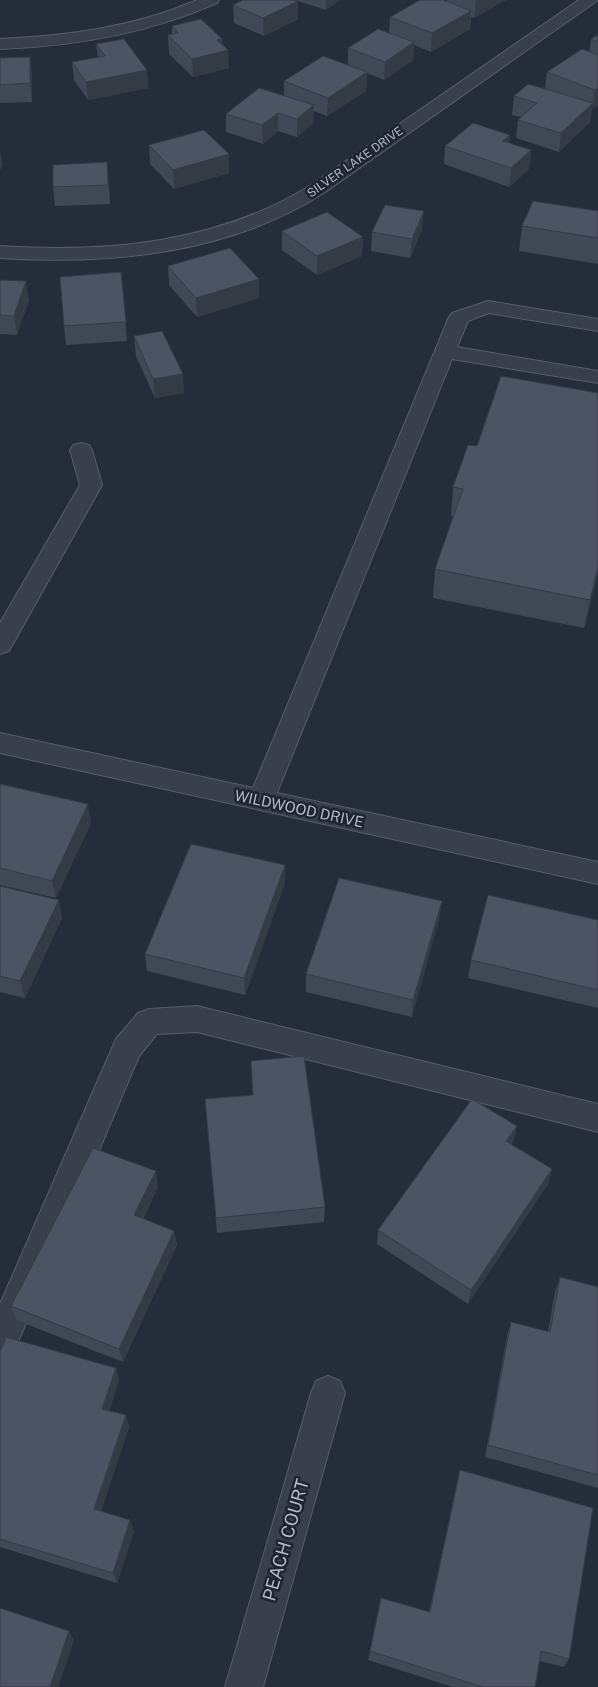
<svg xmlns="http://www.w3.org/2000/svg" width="598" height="1687" font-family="'Public Sans',sans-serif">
  <rect width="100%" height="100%" fill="#252d3a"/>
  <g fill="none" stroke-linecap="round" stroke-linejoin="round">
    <defs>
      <path id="minor" d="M197,0H219L217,3C147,34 75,46 0,49V39C68,36 134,27 197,0Z
        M579,0H598L324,193C228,254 111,265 0,258V246C107,253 218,243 311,185Z
        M488,301L598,319V331L489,313L468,321L457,347L598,371V383L452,359L277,793L598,862V884L0,753V733L253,788L449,317L452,313Z
        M81,443L89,445L92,450L102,485L9,651L0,654V623L80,485L70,450L73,445Z
        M197,1006L598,1104V1132L197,1032L157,1034L139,1056L12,1356L0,1361V1304L116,1039L138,1013L149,1009Z
        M328,1376L340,1381L345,1393L263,1687H225L311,1393L316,1381Z"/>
    </defs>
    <use href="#minor" stroke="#575d69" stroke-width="2"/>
    <use href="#minor" fill="#393f4b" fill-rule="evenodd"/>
  </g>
  <path fill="#414855" d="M243,0H340L326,10L298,1V19L264,36L234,23L233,5Z
    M447,0H506L474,18L471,17L470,29L431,52L414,45L413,60L384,80L367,73L366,91L327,116L314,111L313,123L297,137L278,131L263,144L226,132V114L284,96V81L348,65V48L389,33L390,17L447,2Z
    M172,26L223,45L229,68L193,77L169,54L168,35L172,34Z
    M598,35V105L592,108L590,122L559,152L516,138L518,120L521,117L512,115L514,96L545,89L547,72L589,52L591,39Z
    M96,44L147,70L148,88L88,100L74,80L72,62L98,57Z
    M0,58L32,75V102L0,103Z
    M510,135L509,143L531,150L529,169L509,187L444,164L445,146Z
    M149,145L229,154V173L174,189L150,164Z
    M107,162L109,181L110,204L55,206L53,187Z
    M598,211V264L519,251L522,226Z
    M422,230L410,258L371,251L372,232Z
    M282,231L363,237L362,256L317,275L282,250Z
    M168,266L259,279V298L197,317L169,285Z
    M121,272L127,341L66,345L64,326Z
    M0,280L29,300L17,335L0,334Z
    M134,336L184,393L155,398L136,356Z
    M598,393V573L584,628L433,598L435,569L453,516H451L453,487L477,446Z
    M0,784L91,823L56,898L0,885Z
    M285,865V883L245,995L147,971L145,954Z
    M0,886L62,918L25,998L0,992Z
    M442,901L439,919L412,1017L306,992V974Z
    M598,920V1008L468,978L471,960Z
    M251,1061L325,1207L324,1222L217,1233L205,1099L253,1095Z
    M517,1126L513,1142L511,1144L552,1169L548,1184L468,1304L377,1244L378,1230Z
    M158,1187L143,1219L174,1231L177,1245L123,1362L16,1320L11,1306Z
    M560,1277L598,1287V1488L485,1457L507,1336L511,1322L548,1332L555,1292Z
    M0,1352L116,1368L119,1381L109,1411L129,1427L101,1511L130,1520L134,1531L117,1583L0,1547Z
    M460,1470L569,1659L564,1667L540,1661L535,1687H453L368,1660L370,1651L429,1612Z"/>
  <path fill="#353b45" d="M326,0H340L326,10Z
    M476,0H506L474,18Z
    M298,1V19L264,36L263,18Z
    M471,11L470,29L431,52L432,33Z
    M222,39L223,51L228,50L229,68L193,77L192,59L217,40Z
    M414,42L413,60L384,80L385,62Z
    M30,57L32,75V102L30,83Z
    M147,70L148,88L88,100L86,82Z
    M367,72L366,91L327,116L328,98Z
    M598,88V105L592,109L595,90Z
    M593,103L590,122L559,152L561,133Z
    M314,105L313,123L297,137V119Z
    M278,113V131L263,144L262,125Z
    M510,135L508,154L503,141Z
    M0,150L3,166L0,170Z
    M531,150L529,169L509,187L511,168Z
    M229,154V173L174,189L173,170Z
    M107,162L109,181L110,204L108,185Z
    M424,211L422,230L410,258L412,239Z
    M363,237L362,256L317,275V256Z
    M259,279V298L197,317L196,298Z
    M26,281L29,300L17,335L14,316Z
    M183,374L184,393L155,398L153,379Z
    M598,567V573L584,628L590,600Z
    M88,804L91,823L56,898L52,881Z
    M285,865V883L245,995L244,978Z
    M59,900L62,918L25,998L20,981Z
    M442,901L439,919L412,1017L413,1000Z
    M517,1126L513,1142L502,1157L506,1141Z
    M552,1169L548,1184L468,1304L471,1290Z
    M156,1171L158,1187L137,1230L134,1215Z
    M174,1231L177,1245L123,1362L119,1349Z
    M116,1368L119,1381L105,1421L102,1409Z
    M126,1415L129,1427L98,1520L94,1509Z
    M130,1520L134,1531L117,1583L113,1573Z
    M69,1631L74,1640L58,1687H50Z"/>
  <path fill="#4c5463" stroke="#353b45" d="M243,0H294L298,1L263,18L233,5Z
    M420,0H443L471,11L432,33L390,17Z
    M201,19L222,39L217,40L228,50L192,59L168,35L179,33L172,26Z
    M378,29L414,42L385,62L348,48Z
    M598,35V42L591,39Z
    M124,39L147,70L86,82L72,62L105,56L96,44Z
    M582,49L598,55V88L595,90L547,72Z
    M323,56L367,72L328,98L284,81Z
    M30,57V83L0,85V58Z
    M528,84L593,103L561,133L518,120L537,103L514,96Z
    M259,88L314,105L297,119L278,113L262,125L226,114Z
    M473,123L510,135L503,141L531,150L511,168L445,146Z
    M204,130L229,154L173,170L149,145Z
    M107,162L108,185L53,187V165Z
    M533,201L598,211V238L522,226Z
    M385,205L424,211L412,239L372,232Z
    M327,212L363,237L317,256L282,231Z
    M230,248L259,279L196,298L168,266Z
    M121,272L126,322L64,326L60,277Z
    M0,280L26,281L14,316L0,315Z
    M162,331L183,374L153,379L134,336Z
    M501,376L598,393V567L590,600L435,569L463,489L453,487L468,445L477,446Z
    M0,784L88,804L52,881L0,868Z
    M191,844L285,865L244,978L145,954Z
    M339,878L442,901L413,1000L306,974Z
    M0,886L59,900L20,981L0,976Z
    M488,895L598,920V990L471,960Z
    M304,1056L325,1207L216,1218L205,1099L253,1095L251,1061Z
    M472,1099L517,1126L506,1141L552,1169L471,1290L378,1230Z
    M93,1148L156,1171L134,1215L174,1231L119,1349L11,1306Z
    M560,1277L598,1287V1475L488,1445L511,1322L550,1332Z
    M6,1337L116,1368L102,1409L126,1415L94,1509L130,1520L113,1573L0,1539V1352Z
    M460,1470L593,1508L569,1659L541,1651L535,1687H483L370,1651L381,1598L430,1612Z
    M0,1608L69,1631L50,1687H0Z"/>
  <g text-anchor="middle" stroke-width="5" stroke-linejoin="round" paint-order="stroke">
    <g font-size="12" fill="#b5bac6" stroke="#1e2430">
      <text transform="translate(355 162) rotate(-35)" y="4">SILVER LAKE DRIVE</text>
    </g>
    <g font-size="15" fill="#b5bac6" stroke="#1e2430">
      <text transform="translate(299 809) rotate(12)" y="5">WILDWOOD DRIVE</text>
    </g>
    <g font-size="18" fill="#b5bac6" stroke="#1e2430">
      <text transform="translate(286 1540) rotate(-74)" y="6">PEACH COURT</text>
    </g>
  </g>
</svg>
